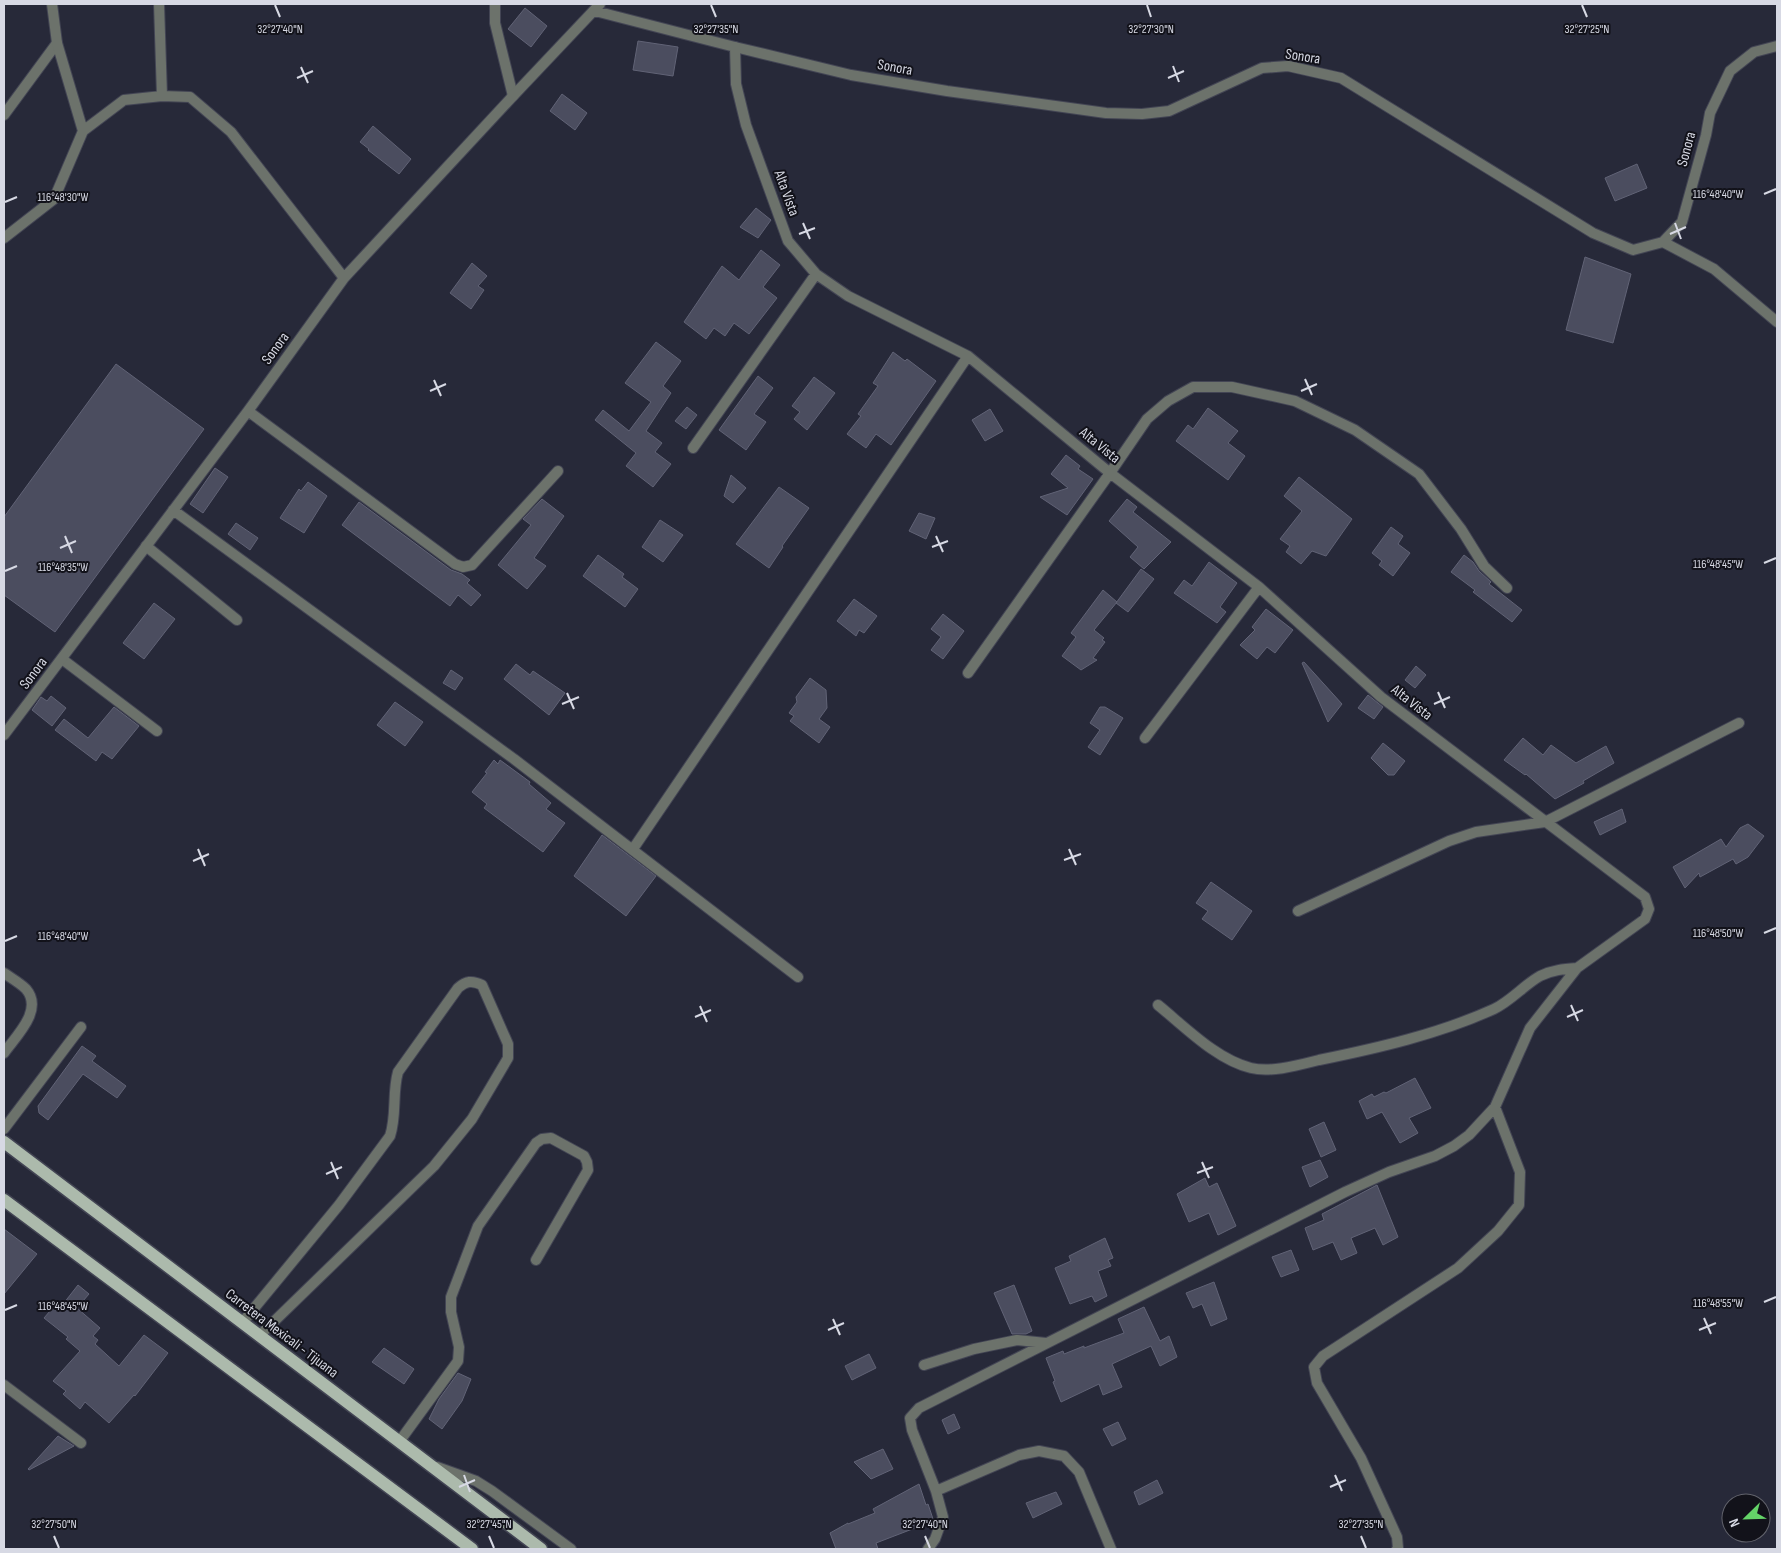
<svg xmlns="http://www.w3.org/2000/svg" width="1781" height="1553" font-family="'Sofia Sans Condensed',sans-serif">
  <rect width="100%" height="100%" fill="#272939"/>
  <path fill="#4b4d5f" stroke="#616376" d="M525,8L547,26L531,47L508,29Z
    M638,41L678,47L673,76L633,70Z
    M562,94L587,113L575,130L550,111Z
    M373,126L411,159L399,174L368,150L369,149L360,142Z
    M1637,164L1647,188L1615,201L1605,178Z
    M756,208L771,220L758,238L740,227Z
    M761,250L780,265L763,287L777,298L749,334L734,323L725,336L714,328L706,339L684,322L722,266L739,280Z
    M1585,257L1631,274L1613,343L1566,330Z
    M472,263L487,276L478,286L484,290L471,309L450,293Z
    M656,342L681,361L663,386L671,393L646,431L662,443L655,452L671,464L653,487L626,466L636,453L595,420L603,410L629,431L651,402L625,383Z
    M893,352L905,361L907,359L936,381L891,445L876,434L866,448L847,434L861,416L858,414L878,386L873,383Z
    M116,364L204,429L55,632L4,595V517Z
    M758,376L773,388L754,414L766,422L746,450L719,430Z
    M814,377L835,393L807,430L794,419L800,412L792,406Z
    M687,407L697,415L686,429L675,421Z
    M1208,408L1238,431L1228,443L1245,456L1228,480L1176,441L1188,425L1193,429Z
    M990,409L1003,431L985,441L972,420Z
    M1066,455L1080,466L1078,469L1093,479L1067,515L1040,497L1068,488L1051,474Z
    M215,468L228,477L203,513L190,504Z
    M731,475L746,488L733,503L724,496Z
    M1299,477L1352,519L1326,556L1312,551L1301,564L1286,552L1290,546L1280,539L1302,511L1284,496Z
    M308,482L327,496L304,533L280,518L299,489L301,491Z
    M779,487L809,508L782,546L783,547L769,568L736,544Z
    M542,499L564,516L534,558L546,566L527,589L498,565L531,525L523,519Z
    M1127,499L1137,507L1133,512L1171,542L1144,569L1130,557L1138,547L1109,521Z
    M359,502L451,570L462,574L470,580L467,583L481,595L471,606L458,595L450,606L342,525Z
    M919,513L935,518L926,539L909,531Z
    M660,520L683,535L663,562L642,547Z
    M236,523L258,538L250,550L228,534Z
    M1391,527L1403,536L1398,544L1410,553L1393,576L1379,565L1382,561L1372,553Z
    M598,555L624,574L622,577L638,589L625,607L583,576Z
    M1464,555L1473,562L1479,571L1491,582L1489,584L1522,610L1512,622L1473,592L1475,590L1451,572Z
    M1209,562L1237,583L1220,607L1226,612L1217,623L1174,593L1184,580L1192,586Z
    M1141,569L1154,579L1128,612L1116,603Z
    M1103,590L1117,602L1094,630L1104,638L1102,640L1105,642L1093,658L1097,660L1081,670L1062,656L1076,637L1071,633Z
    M854,599L877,616L864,633L859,630L856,636L837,621Z
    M154,603L175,619L144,659L123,643Z
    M1266,609L1293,630L1275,653L1267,647L1257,659L1240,645L1255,630L1252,627Z
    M943,614L964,631L943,659L931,650L941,637L931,629Z
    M1304,662L1342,704L1328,722L1302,663Z
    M516,664L530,675L533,671L565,693L549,715L504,679Z
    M1416,666L1426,675L1415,688L1405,680Z
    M451,670L463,678L455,690L443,683Z
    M810,678L826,690L827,708L819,719L830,727L819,743L790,721L794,716L789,713L797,702L796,697Z
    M1368,695L1383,707L1374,719L1358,708Z
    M51,696L66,708L52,726L32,710L41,697L47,701Z
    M395,702L423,722L405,746L377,725Z
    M114,707L139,726L112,759L102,752L96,761L55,730L64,719L88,738Z
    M1100,707H1105L1123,718L1100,755L1088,747L1100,730L1090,723Z
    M1523,738L1543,755L1551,745L1576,763L1606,746L1614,763L1583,781L1584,783L1555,799L1526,774L1525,775L1504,760Z
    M1383,743L1405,761L1394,775H1388L1371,758Z
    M494,760L498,764L500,760L530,782L529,784L551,803L546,809L565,823L543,852L484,808L487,804L472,792L487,773L485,772Z
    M1622,809L1626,822L1600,835L1594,822Z
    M1748,824L1764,836L1748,857L1736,864L1733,859L1700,877L1699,873L1685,888L1673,867L1721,839L1726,847L1740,828Z
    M602,835L656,876L626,916L574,876Z
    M1211,882L1252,911L1232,940L1202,919L1208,911L1196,903Z
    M82,1046L96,1056L92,1061L126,1086L117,1098L83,1074L48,1120L39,1113L38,1106Z
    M1415,1078L1431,1108L1409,1118L1418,1133L1400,1143L1382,1112L1367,1119L1359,1101L1372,1094L1374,1097L1384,1092L1386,1093Z
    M1324,1122L1336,1150L1321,1157L1309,1129Z
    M1320,1160L1328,1177L1310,1187L1302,1167Z
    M1205,1178L1209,1187L1217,1183L1236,1226L1218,1235L1209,1213L1189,1222L1177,1194Z
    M1377,1185L1398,1237L1383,1245L1375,1228L1351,1238L1357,1253L1341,1260L1333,1242L1313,1250L1305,1228L1324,1220L1322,1214Z
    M4,1229L37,1254L4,1294Z
    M1105,1238L1113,1258L1108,1260L1111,1266L1098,1271L1107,1296L1095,1302L1092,1296L1070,1304L1055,1268L1071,1261L1069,1256Z
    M1291,1250L1299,1270L1281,1277L1272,1257Z
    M1214,1282L1227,1319L1211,1326L1202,1304L1193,1308L1186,1293Z
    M78,1285L89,1294L77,1308L100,1328L93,1336L98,1340L95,1344L119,1366L144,1335L168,1353L135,1396L134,1395L109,1423L85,1402L80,1409L63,1394L66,1391L53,1381L80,1351L66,1339L68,1337L44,1318L56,1304L60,1308Z
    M1014,1285L1032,1331L1026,1334H1012L994,1293Z
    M1144,1307L1160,1341L1169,1336L1177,1357L1160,1366L1151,1346L1112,1364L1122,1387L1103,1395L1099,1384L1061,1402L1053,1382L1055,1381L1046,1358L1063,1351L1064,1354L1084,1346V1348L1124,1333L1118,1319Z
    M384,1348L414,1369L404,1384L372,1362Z
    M869,1354L876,1368L852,1380L845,1366Z
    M458,1373L471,1379L462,1401L442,1429L429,1419L439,1399Z
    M954,1414L960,1428L948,1434L942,1420Z
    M1118,1422L1126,1439L1112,1446L1103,1429Z
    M58,1436L74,1446L29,1470L28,1469Z
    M883,1449L893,1469L871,1479L854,1462Z
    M1157,1480L1163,1493L1139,1505L1134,1492Z
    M919,1484L926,1505L928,1504L933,1519L914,1525L915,1528L876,1543L878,1549H836L830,1533L848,1523V1524L875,1513L873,1509Z
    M1056,1492L1062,1504L1033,1518L1026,1503Z"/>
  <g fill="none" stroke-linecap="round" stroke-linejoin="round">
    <defs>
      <path id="service" d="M495,4V23L513,96
        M735,47L851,75L947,91L1106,113L1142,114L1169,111L1262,68L1288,66L1341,78L1593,233L1633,250L1663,242L1682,222L1706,135L1710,113L1730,71L1754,52L1777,46
        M4,115L57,43
        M1663,242L1714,269L1777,322
        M146,546L237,620
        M62,659L157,731
        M4,973C11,978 20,983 26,989C44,1010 16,1036 4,1053
        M4,1129L81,1027
        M242,1323L339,1205L390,1136C397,1115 392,1093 398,1072L458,988C466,981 472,980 482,985L508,1044V1058L472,1119L434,1166L259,1336
        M399,1442L458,1361L459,1347L451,1312V1297L478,1226L536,1143L542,1139L551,1138L584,1156L587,1162L588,1170L536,1260
        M437,1467L476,1481L492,1491L571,1549"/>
      <path id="minor" d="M52,4L57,43L83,131
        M159,4L162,96
        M595,11L735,47L736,84L746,125L788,241L816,274L848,296L968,356L1110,473L1259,587L1381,697L1645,897L1649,909L1645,919L1577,968L1530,1028L1495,1107L1469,1135L1454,1146L1435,1156L1389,1172L1345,1192L919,1408L910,1418L912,1430L936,1491L943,1517L935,1539L928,1549
        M4,238L54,199L83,131L124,100L162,96L190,97L231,132L344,278
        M248,411L455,564L463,567L472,565L558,471
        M693,448L816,274
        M173,510L514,759L798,977
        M968,673L1110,473L1147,419L1168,401L1193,387H1232L1295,401L1355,430L1419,474L1461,529L1484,566L1507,588
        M4,735L248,411L344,278L513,96L600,4
        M1145,738L1259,587
        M633,849L968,356
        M1298,911L1449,841L1476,832L1545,822L1739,723
        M1158,1005C1185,1027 1217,1060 1251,1068C1271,1073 1299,1065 1319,1060C1378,1048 1439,1034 1494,1009C1511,1001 1524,985 1540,976C1552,970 1564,969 1577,968
        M924,1365L974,1349L1017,1340L1046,1343
        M4,1385L81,1443
        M936,1491L1019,1455L1039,1451L1064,1456L1079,1472L1111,1549
        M1397,1549L1398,1548L1397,1537L1361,1458L1317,1383L1314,1367L1323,1356L1458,1268L1498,1231L1519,1205L1520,1172L1495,1107"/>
      <path id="primary" d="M4,1142L541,1549
        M4,1200L472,1549"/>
    </defs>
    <use href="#service" stroke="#434554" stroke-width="12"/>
    <use href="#minor" stroke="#434554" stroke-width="12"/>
    <use href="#primary" stroke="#434554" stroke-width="15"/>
    <use href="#service" stroke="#6c726b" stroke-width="10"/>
    <use href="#minor" stroke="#6c726b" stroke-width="10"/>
    <use href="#primary" stroke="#acbaac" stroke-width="12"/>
  </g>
  <path fill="none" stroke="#d7d9e4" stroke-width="2" d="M275,5L280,17M711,5L716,17M1147,5L1151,17M1582,5L1587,17M1173,66L1179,82M301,67L308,83M297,78L313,71M1168,78L1184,71M1764,194L1776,189M5,202L17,197M803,223L810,239M1675,223L1681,239M799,234L815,228M1670,234L1686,227M1305,379L1312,395M434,380L441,396M430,391L446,384M1301,391L1317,384M65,536L72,553M936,536L943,552M932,547L948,541M60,548L76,541M1764,563L1776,558M5,571L17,566M1438,692L1445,708M567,693L574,709M562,704L579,697M1434,704L1450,697M198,849L205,866M1069,849L1076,865M1064,860L1081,854M193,861L209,854M1764,933L1776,928M5,941L17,936M1571,1005L1578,1021M700,1006L707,1022M695,1017L711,1010M1567,1017L1583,1010M331,1162L338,1179M1202,1162L1209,1178M1197,1173L1213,1167M326,1174L342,1167M1764,1302L1776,1297M5,1310L17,1305M1704,1318L1711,1334M833,1319L840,1335M828,1330L844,1323M1699,1330L1716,1323M464,1475L470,1492M1335,1475L1342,1491M459,1487L475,1480M1330,1487L1346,1480M54,1536L59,1548M489,1536L494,1548M925,1536L930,1548M1361,1536L1366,1548"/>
  <g text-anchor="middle" stroke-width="4" stroke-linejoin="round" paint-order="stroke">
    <g font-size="15" fill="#d7d9e4" stroke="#12121a">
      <text transform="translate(1303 56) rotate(9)" y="5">Sonora</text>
      <text transform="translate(895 67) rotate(10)" y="5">Sonora</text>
      <text transform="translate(1686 149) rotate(-75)" y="5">Sonora</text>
      <text transform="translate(787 193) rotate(70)" y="5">Alta Vista</text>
      <text transform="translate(275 348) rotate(-54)" y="5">Sonora</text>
      <text transform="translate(1100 445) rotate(39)" y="5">Alta Vista</text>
      <text transform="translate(33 673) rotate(-53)" y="5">Sonora</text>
      <text transform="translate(1412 702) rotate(38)" y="5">Alta Vista</text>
      <text transform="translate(282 1333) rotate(37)" y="5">Carretera Mexicali - Tijuana</text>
    </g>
  </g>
  <g font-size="12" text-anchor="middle" fill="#d7d9e4" stroke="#12121a" stroke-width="4" stroke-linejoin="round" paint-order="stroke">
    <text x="280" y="33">32°27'40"N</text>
    <text x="716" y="33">32°27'35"N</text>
    <text x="1151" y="33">32°27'30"N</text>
    <text x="1587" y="33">32°27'25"N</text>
    <text x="1718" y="198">116°48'40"W</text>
    <text x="63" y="201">116°48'30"W</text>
    <text x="1718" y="568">116°48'45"W</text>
    <text x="63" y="571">116°48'35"W</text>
    <text x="1718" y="937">116°48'50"W</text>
    <text x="63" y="940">116°48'40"W</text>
    <text x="1718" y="1307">116°48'55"W</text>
    <text x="63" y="1310">116°48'45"W</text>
    <text x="54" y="1528">32°27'50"N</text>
    <text x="489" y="1528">32°27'45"N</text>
    <text x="925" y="1528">32°27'40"N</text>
    <text x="1361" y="1528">32°27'35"N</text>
  </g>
  <rect width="1781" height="1553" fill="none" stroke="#d7d9e4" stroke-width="10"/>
  <g transform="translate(1746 1518) rotate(247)"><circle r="24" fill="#12121a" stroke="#61626b"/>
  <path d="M0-4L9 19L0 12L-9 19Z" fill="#64d468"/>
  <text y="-8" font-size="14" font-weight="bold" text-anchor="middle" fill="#d7d9e4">N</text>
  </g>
</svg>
